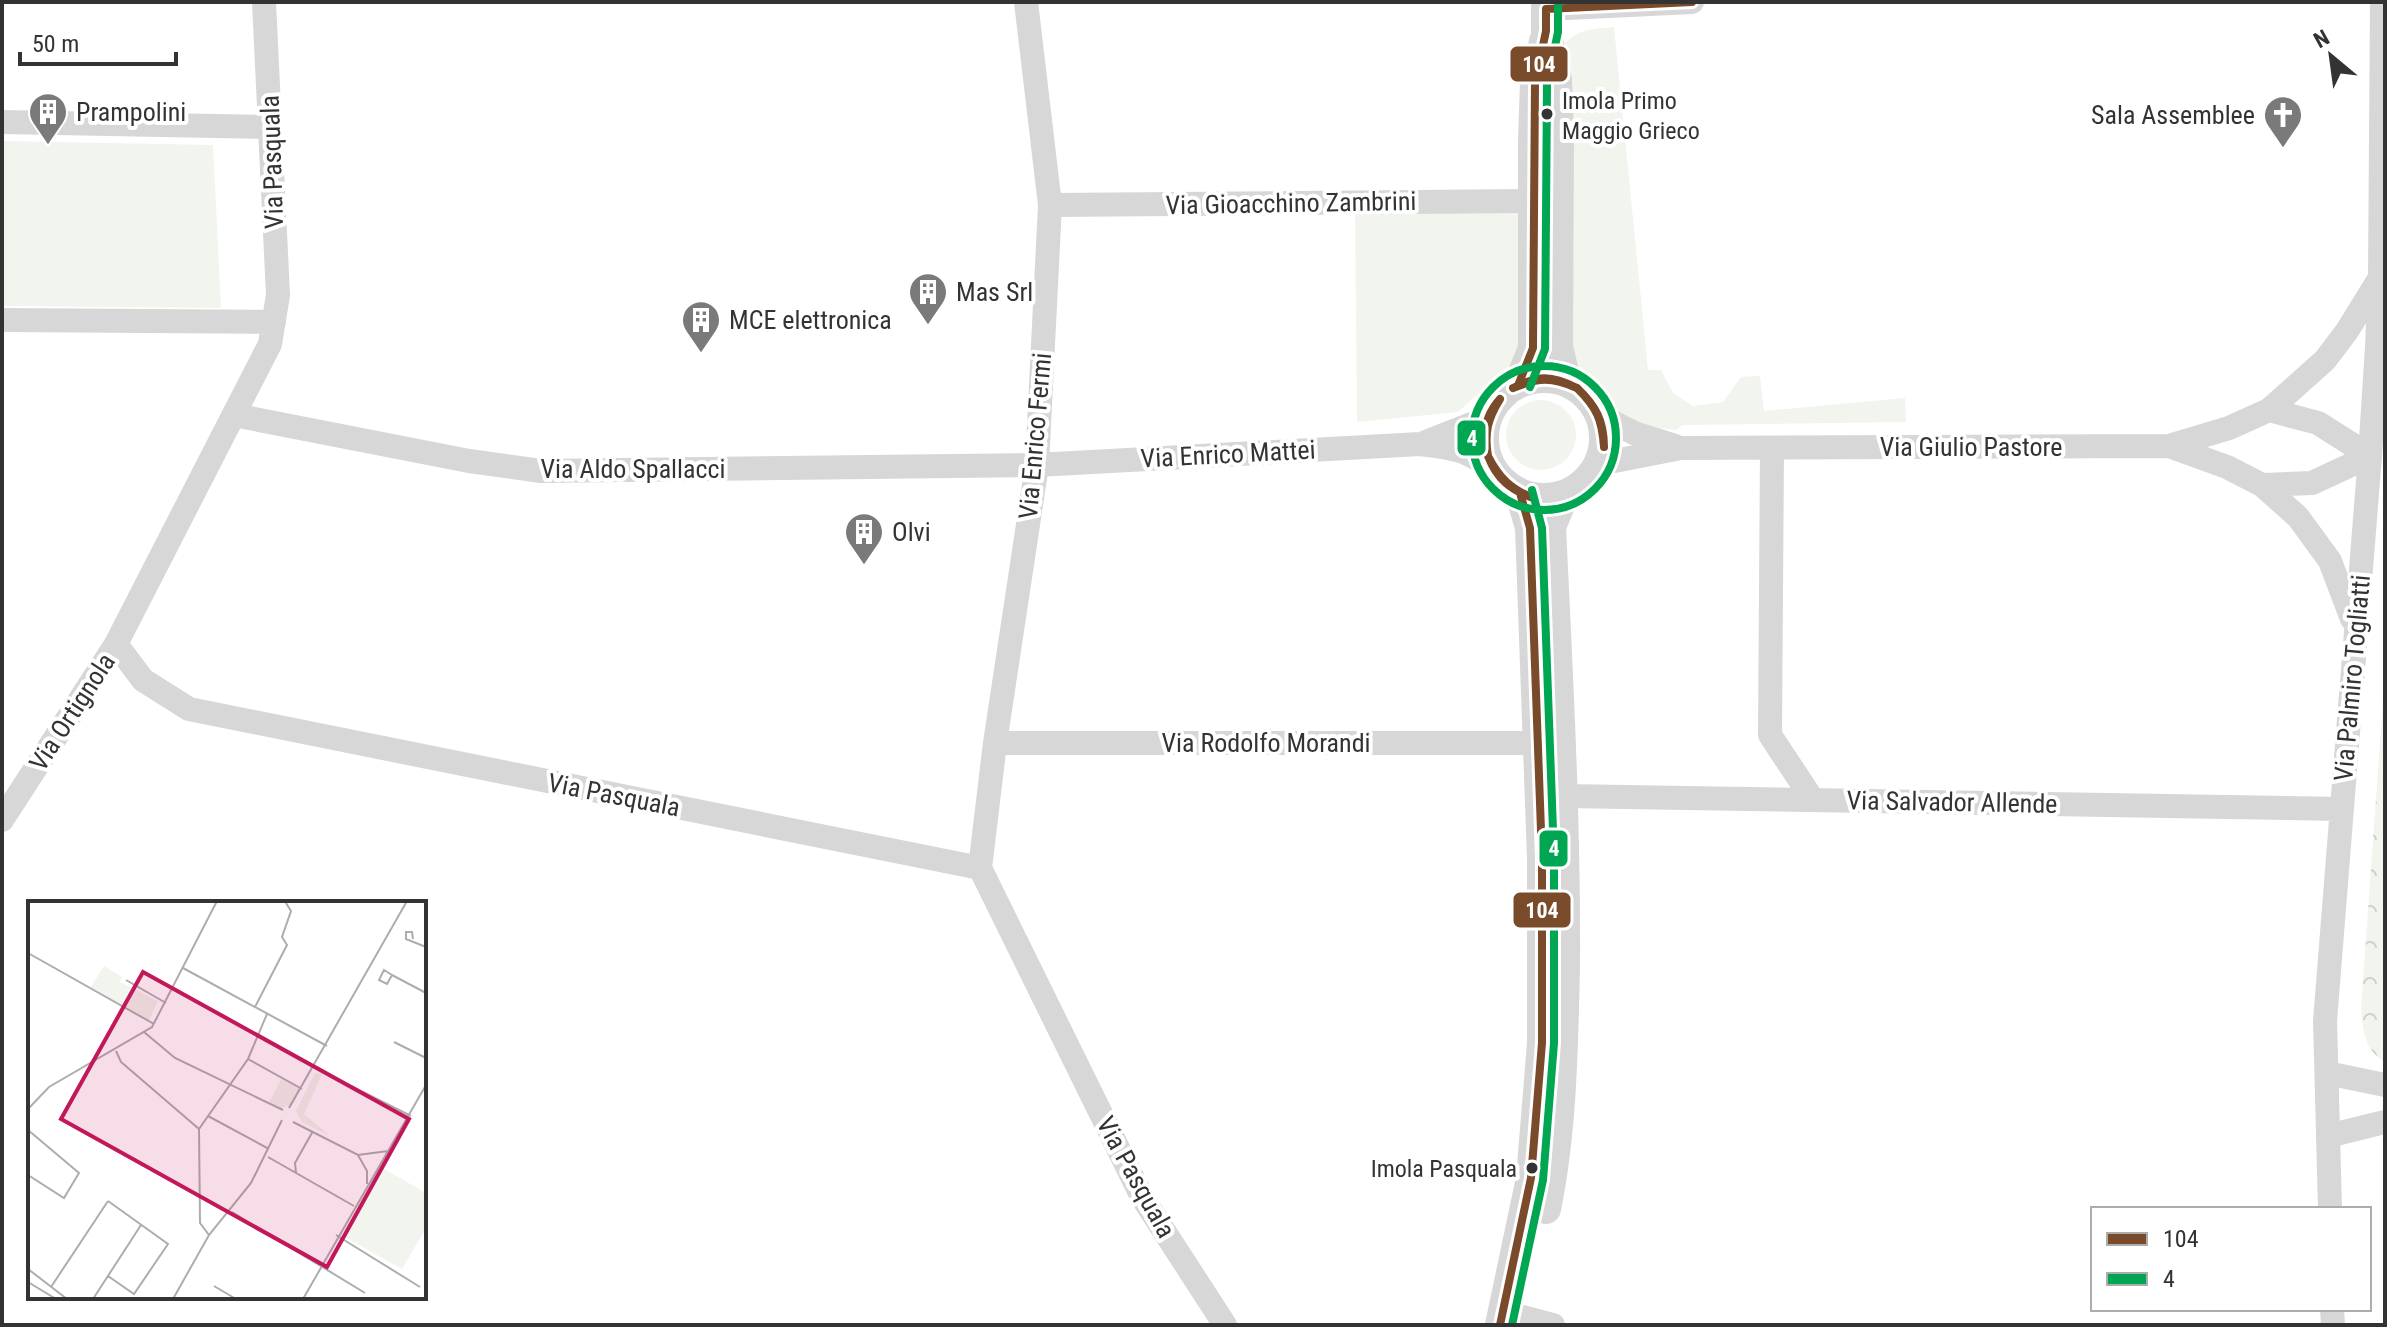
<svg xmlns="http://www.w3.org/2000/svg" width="2387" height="1327" font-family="'Roboto Condensed',sans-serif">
  <defs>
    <pattern id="park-crowns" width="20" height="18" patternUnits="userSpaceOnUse" patternTransform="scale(2)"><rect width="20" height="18" fill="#f1f5ed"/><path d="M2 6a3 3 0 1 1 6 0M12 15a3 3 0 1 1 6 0" fill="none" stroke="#cfd2cc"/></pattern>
  </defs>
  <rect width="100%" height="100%" fill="#fff"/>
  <path fill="#f1f5ed" d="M1614,27L1648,370H1661L1673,393L1693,406L1723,402L1741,377L1760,376L1764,411L1905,398L1906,422L1682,425L1677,430L1658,428L1628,419L1610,407L1580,375L1569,353L1563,46C1578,28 1592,29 1614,27Z
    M2,141L213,145L221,308L2,306Z
    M1520,210L1525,352L1458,412L1357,422L1355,214Z
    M1506 435a35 35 0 1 1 70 0a35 35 0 1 1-70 0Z"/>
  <path fill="url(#park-crowns)" d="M2385,673V1062C2364,1050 2363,1030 2361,1008Z"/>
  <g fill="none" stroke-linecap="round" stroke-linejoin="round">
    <path stroke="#d7d7d7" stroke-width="24" d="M1546,9L1692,2
      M2,122L271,127
      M1050,205L1532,201
      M2,320L274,322
      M234,415L469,461L541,471L1037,465L1420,444C1453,448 1469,449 1494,472
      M1601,416L1634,433L1675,446
      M1426,442L1487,418
      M2169,446L2227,467L2262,485L2298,517L2330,561L2352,619
      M1772,448L1770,735L1813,800
      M1599,464L1681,448L2169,446L2229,428L2269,410L2325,360L2347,331L2379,279
      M2262,485L2312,483L2370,456L2318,423L2269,410
      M116,644L143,680L189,709L980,868L1142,1197L1225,1325
      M995,743H1537
      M1563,796L2342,809
      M2,820L116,644L270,344L278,295L264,2
      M980,868L995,743L1037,465L1050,205L1026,2
      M2327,1073L2385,1085
      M2328,1136L2385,1122
      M2330,1209L2325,1021L2370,456L2377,347L2380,277L2382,2
      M2332,1309L2333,1325
      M1523,1317L1553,1325"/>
    <path stroke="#d7d7d7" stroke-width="30" d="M1546,2V31L1557,79L1559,136L1558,346L1566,381
      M1484 438a60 60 0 1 1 120 0a60 60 0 1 1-120 0Z
      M1519,383L1533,348V140L1535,83L1544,41
      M1546,1209C1562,1131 1563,1049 1565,968C1566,821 1558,674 1551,527L1564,495
      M1500,1325L1531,1178L1542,1043V858L1530,528L1520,493"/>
    <defs>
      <path id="bus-1" d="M1519,383L1533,348L1535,83L1546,31V9L1692,2
        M1513,388C1539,375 1551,375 1577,388
        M1513,388C1539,377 1552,377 1577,388
        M1577,388C1596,406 1604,421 1604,447
        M1577,388C1597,408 1602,419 1604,447
        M1488,456C1499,478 1511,489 1533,498
        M1488,456C1497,479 1510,490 1533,498
        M1488,456C1481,434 1485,416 1500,399
        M1488,456C1484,433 1488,418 1500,399
        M1500,1325L1531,1178L1542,1043V858L1530,528L1520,493"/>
      <path id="bus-2" d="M1472 438a72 72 0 1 1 144 0a72 72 0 1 1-144 0Z
        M1530,387L1545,349L1547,84L1558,32V2
        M1512,1325L1543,1180L1554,1043V858L1542,528L1532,490"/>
    </defs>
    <use href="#bus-1" stroke="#fff" stroke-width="14"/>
    <use href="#bus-2" stroke="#fff" stroke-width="14"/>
    <use href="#bus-1" stroke="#7a4b2a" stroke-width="8"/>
    <use href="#bus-2" stroke="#00a651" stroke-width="8"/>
  </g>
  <defs>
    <symbol id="building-pin" viewBox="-11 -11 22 30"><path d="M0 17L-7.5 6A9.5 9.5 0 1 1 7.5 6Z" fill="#7a7a7a" stroke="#fff"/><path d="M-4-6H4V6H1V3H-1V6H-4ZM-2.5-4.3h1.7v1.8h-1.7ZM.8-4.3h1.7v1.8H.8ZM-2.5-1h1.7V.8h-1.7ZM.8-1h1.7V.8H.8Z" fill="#fff"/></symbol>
    <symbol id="church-pin" viewBox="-11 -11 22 30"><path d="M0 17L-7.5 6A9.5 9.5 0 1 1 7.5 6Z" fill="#7a7a7a" stroke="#fff"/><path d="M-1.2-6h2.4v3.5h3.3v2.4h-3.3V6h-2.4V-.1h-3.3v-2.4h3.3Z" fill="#fff"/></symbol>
  </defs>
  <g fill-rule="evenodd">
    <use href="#building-pin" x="26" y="90" width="44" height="60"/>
    <use href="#church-pin" x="2261" y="93" width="44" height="60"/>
    <use href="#building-pin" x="906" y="270" width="44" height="60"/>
    <use href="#building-pin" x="679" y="298" width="44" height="60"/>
    <use href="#building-pin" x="842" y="510" width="44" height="60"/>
  </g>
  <g fill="#333" stroke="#fff" stroke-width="3">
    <circle cx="1547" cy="114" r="7"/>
    <circle cx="1532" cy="1168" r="7"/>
  </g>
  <g text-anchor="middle" stroke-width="8" stroke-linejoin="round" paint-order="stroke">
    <g font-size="24" fill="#333" stroke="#fff" text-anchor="start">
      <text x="1562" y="109">Imola Primo<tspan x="1562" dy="30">Maggio Grieco</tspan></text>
      <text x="1517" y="1177" text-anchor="end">Imola Pasquala</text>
    </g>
    <g font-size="26" fill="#333" stroke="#fff" text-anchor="start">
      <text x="76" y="121">Prampolini</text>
      <text x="2255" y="124" text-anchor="end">Sala Assemblee</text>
      <text x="956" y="301">Mas Srl</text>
      <text x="729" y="329">MCE elettronica</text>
      <text x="892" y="541">Olvi</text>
    </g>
    <g font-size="26" fill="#333" stroke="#fff">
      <text transform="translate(272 162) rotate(-92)" y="9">Via Pasquala</text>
      <text transform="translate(1291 203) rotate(-1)" y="9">Via Gioacchino Zambrini</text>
      <text transform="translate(1035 436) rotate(-85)" y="9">Via Enrico Fermi</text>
      <text x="1971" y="456">Via Giulio Pastore</text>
      <text transform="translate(1228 454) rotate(-3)" y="9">Via Enrico Mattei</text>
      <text x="633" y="478">Via Aldo Spallacci</text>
      <text transform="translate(2352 678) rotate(-85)" y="9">Via Palmiro Togliatti</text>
      <text transform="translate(72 712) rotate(-57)" y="9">Via Ortignola</text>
      <text x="1266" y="752">Via Rodolfo Morandi</text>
      <text transform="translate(614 795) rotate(11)" y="9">Via Pasquala</text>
      <text transform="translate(1952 802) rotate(1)" y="9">Via Salvador Allende</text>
      <text transform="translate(1136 1177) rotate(61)" y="9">Via Pasquala</text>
    </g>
  </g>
  <g transform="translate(28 901)">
    <rect width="398" height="398" fill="#fff"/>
    <path d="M76,65L94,76L92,81L130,100L121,119L63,86ZM287,172L294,173L276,213L302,235L274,221L268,210ZM253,178L272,188L264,204L252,207L241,202Z" fill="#f1f5ed"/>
    <path d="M356,268L398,292V327L374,368L315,335Z" fill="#f1f5ed"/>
    <path fill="none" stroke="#adadad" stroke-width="2" d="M385,38L384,31H378V38L398,46M0,52L126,123M155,67L299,145M356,69L364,74L359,83L351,79ZM364,74L398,92M98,79L138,102M227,106L259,44L254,36L263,10L258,2M116,131L147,157L255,209M366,141L398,157M88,150L93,161L171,228L172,322L181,334M220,158L274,188M287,167L383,215M261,207L379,0M0,208L21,186L124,126L189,0M180,215L241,248M265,221L330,254L360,250M171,228L220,158L239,113M0,229L51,272L36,297L0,274M330,254L339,270V283M240,256L326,305M268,272L267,262L285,230M80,300L140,343L106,393L80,375M204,311L337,392M308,334L392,386M0,368L39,398M0,381L28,398M186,385L208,398M23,386L80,300M65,398L113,324M145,398L181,334L223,282L254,219M275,398L398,184"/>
    <path fill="#c2185b" fill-opacity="0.15" stroke="#c2185b" stroke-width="4" d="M115,71L381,218L299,366L33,218Z"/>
    <rect width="398" height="398" fill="none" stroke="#333" stroke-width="4"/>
  </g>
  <g stroke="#fff" stroke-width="3">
    <rect x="1509" y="45" width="60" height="38" rx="8" fill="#7a4b2a"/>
    <rect x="1456" y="419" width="31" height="38" rx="8" fill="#00a651"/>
    <rect x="1538" y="829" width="31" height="39" rx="8" fill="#00a651"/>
    <rect x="1512" y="891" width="60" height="38" rx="8" fill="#7a4b2a"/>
  </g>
  <g font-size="22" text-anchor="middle" font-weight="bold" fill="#fff">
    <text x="1539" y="72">104</text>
    <text x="1472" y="446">4</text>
    <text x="1554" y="856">4</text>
    <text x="1542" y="918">104</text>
  </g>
  <rect width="2387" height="1327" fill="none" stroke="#333333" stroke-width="8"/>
  <rect x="2091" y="1207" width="280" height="104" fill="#ffffff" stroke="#adadad" stroke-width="2"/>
  <rect x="2107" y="1233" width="40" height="12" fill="#7a4b2a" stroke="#adadad" stroke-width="2"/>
  <text x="2163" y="1247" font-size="24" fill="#333333">104</text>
  <rect x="2107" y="1273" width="40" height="12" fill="#00a651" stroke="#adadad" stroke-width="2"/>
  <text x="2163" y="1287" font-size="24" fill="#333333">4</text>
  <g transform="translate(2331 56) rotate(331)" stroke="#ffffff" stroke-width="6" paint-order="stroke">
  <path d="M0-6L14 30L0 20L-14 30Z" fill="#333333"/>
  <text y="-12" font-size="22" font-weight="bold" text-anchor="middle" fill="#333333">N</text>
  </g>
  <path d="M20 52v12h156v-12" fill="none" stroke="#333333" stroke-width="4"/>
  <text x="32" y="52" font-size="24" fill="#333333" stroke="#ffffff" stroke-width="6" paint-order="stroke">50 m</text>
</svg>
